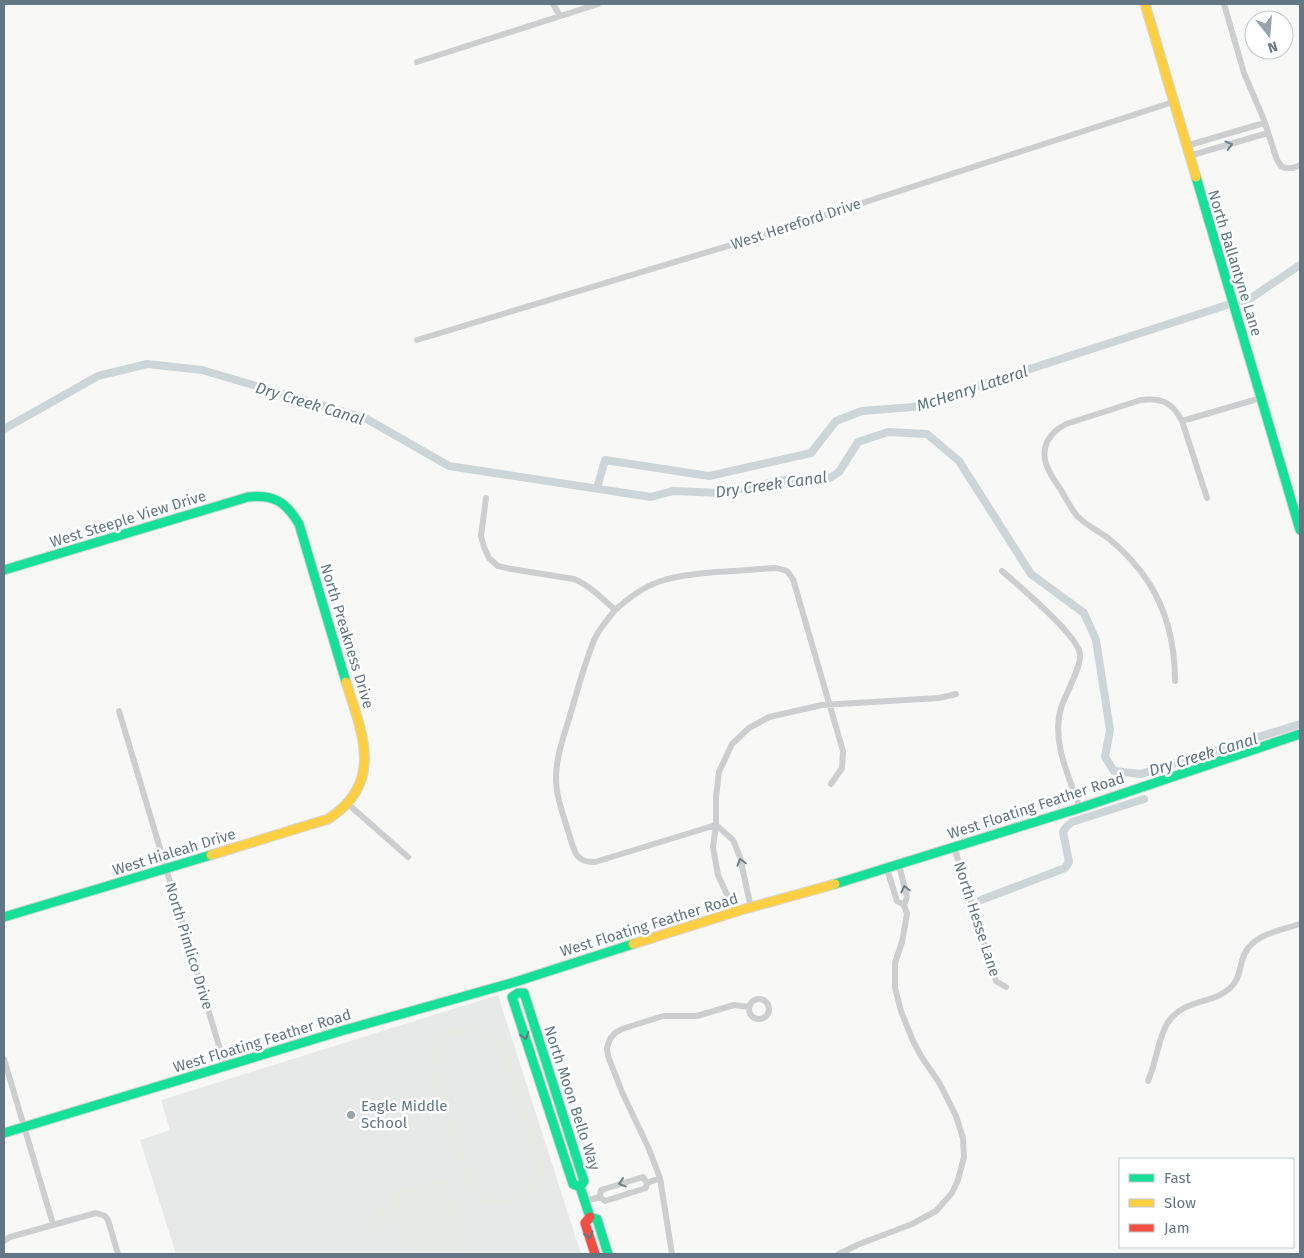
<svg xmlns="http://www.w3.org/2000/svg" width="1304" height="1258" font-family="'Fira Sans',sans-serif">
  <rect width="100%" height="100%" fill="#f8f8f7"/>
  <path fill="#e7e9e8" d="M498,995L581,1254H176L140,1140L170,1130L161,1100Z"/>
  <path fill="#e7eae4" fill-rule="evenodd" d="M470,1025C486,1025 498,1033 507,1048L543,1159C550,1209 482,1226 464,1178L431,1077C425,1048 441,1028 470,1025ZM466,1032C480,1031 492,1037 500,1050L534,1157C544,1195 497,1215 474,1184L438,1076C433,1055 444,1036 466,1032Z
    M441,1177L446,1180L455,1210L452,1215L457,1217L466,1247L464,1252L455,1254H407L401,1234L404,1229L399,1227L391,1197L393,1192Z
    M380,1207L394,1214L381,1237L368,1230Z"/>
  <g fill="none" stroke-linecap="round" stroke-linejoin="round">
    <path stroke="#ccd6d8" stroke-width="8" d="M1242,301L1251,298L1300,265
      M4,429L98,376L147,364L202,370L365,418L449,466L651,497L673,491L722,493L789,479H828L839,472L858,442L888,432L927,434L959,461L1031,574L1084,613L1096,640L1110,730L1105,757L1114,771L1141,774L1300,724
      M597,488L605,460L709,476L811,453L836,421L862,411L913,407L1230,304
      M981,900L1065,868L1069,862L1063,832L1067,826L1072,822L1144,799"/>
    <defs>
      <path id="fast" d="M1196,177L1300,530
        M4,570L248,497C274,494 286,502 299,524L346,682
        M835,884L1080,808L1300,734
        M4,917L211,855
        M518,993L512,997L573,1184L580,1187
        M518,993H524L584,1181L580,1187
        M4,1133L341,1031L515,982L633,944
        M580,1187L590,1217
        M590,1217L597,1219L608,1254"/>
      <path id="slow" d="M1145,4L1196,177
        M211,855L328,819C385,783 362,733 346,682
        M633,944L741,910L835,884"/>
      <path id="jam" d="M590,1217L585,1223L595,1254"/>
    </defs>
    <use href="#fast" stroke="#d5d6d7" stroke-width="11"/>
    <use href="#slow" stroke="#d5d6d7" stroke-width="11"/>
    <use href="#jam" stroke="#d5d6d7" stroke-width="11"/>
    <path stroke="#cdcecf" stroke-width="6" d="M553,4L560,16
      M1224,4L1244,73L1264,120L1277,160L1281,166L1285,168H1293L1300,165
      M417,62L598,4
      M1186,146L1264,123
      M1189,156L1268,133
      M417,340L764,235L1173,102
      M1182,421L1261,398
      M486,498L481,536L484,547L489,558L498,566L511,569L574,579C590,586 602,598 615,610C629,598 643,587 661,581C678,575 697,574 715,572C736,571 757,569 777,568L787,571L793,579L843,751L842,768L831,784
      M1002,571C1018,585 1078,635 1080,654C1082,666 1065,695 1061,708C1051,741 1069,777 1080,808
      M615,610C608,619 600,628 595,638C584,664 577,692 569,719C563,738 556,758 556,778C556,797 564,817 569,834C574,850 575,863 595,862L716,825
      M1175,681C1175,645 1167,610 1147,580C1136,564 1123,550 1108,538C1098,531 1086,525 1077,516C1071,508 1066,499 1061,490C1051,475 1039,460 1047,442C1052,433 1057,429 1066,424L1141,400C1162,398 1172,402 1182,421L1207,498
      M119,711L225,1066
      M348,804L408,857
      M716,825L733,840L740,857L751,908
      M954,847L996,981L1006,987
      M887,869L897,901L904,905L907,897L899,865
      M734,913L729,899L718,875L713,847L716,825V797L719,772L732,744L749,728L769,717L822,705L939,698L956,694
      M749 1009a10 10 0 1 1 20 0a10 10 0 1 1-20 0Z
      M4,1059L53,1224
      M1148,1081C1150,1075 1153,1069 1154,1063C1162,1037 1162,1016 1191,1005C1204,1000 1220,998 1230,988C1239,980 1239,971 1242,961C1248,935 1278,931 1300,924
      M600,1197L605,1201L646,1188L647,1183L660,1178
      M600,1197L601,1190L643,1177L647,1183
      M585,1201L600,1197
      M4,1241L10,1237L96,1213L105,1216L108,1220L118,1254
      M672,1254L660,1178L649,1149L622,1092L608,1056L607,1048L610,1039L615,1033L622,1029L663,1016H697L734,1005L749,1007
      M839,1254L857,1245L912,1224L936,1211L952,1193L958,1180L964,1157L963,1138L956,1116L940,1084L921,1056L913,1041L901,1011L895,988V963L902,942L907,914L904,905"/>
    <use href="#fast" stroke="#16e098" stroke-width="9"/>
    <use href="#slow" stroke="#ffcf43" stroke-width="9"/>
    <use href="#jam" stroke="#f24e42" stroke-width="9"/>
  </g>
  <defs><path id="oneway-chevron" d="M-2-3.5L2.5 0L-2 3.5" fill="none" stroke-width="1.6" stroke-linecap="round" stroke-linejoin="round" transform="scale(1.25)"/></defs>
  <g stroke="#6d808b">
    <use href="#oneway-chevron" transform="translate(1229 145) rotate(-16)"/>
    <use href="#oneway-chevron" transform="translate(741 862) rotate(-106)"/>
    <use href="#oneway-chevron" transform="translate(905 889) rotate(-103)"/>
    <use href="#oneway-chevron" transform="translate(622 1183) rotate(163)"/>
  </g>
  <g stroke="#627783">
    <use href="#oneway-chevron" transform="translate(525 1036) rotate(72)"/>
    <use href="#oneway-chevron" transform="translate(589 1235) rotate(72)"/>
  </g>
  <circle fill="#96a4ac" stroke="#fff" stroke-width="2" cx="351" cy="1115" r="5"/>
  <g text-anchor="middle" stroke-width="5" stroke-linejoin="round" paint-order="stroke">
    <g font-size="15" fill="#627783" stroke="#fff">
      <text transform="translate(796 224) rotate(-18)" y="5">West Hereford Drive</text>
      <text transform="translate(1235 263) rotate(73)" y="5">North Ballantyne Lane</text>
      <text transform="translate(128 519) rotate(-17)" y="5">West Steeple View Drive</text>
      <text transform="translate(347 636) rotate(73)" y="5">North Preakness Drive</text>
      <text transform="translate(1036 806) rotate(-18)" y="5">West Floating Feather Road</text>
      <text transform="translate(174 852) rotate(-17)" y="5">West Hialeah Drive</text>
      <text transform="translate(977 919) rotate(72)" y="5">North Hesse Lane</text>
      <text transform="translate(649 925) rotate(-17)" y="5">West Floating Feather Road</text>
      <text transform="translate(189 946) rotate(73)" y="5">North Pimlico Drive</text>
      <text transform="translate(262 1041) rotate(-17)" y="5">West Floating Feather Road</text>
      <text transform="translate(572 1098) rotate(72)" y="5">North Moon Bello Way</text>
    </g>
    <g font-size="15" fill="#627783" stroke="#fff" text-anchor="start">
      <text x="361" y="1111">Eagle Middle<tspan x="361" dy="17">School</tspan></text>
    </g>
    <g font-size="16" font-style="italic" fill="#5e767d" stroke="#fff">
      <text transform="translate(972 388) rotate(-18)" y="6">McHenry Lateral</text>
      <text transform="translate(310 403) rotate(17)" y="6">Dry Creek Canal</text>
      <text transform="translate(771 484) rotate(-8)" y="6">Dry Creek Canal</text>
      <text transform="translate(1203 754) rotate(-17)" y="6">Dry Creek Canal</text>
    </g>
  </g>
  <rect width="1304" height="1258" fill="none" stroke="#627783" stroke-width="10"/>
  <rect x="1119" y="1158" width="175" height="90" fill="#ffffff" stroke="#c0c9cd"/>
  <rect x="1129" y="1174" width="25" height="8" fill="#16e098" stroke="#c0c9cd"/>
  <text x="1164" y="1183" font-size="15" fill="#627783">Fast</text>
  <rect x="1129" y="1199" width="25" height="8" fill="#ffcf43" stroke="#c0c9cd"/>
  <text x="1164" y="1208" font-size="15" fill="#627783">Slow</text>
  <rect x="1129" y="1224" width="25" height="8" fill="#f24e42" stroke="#c0c9cd"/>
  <text x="1164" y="1233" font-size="15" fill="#627783">Jam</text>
  <g transform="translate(1269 35) rotate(163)"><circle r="24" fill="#ffffff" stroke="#c0c9cd"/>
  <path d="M0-4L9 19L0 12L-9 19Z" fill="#96a4ac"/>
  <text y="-8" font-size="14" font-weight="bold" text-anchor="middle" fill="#627783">N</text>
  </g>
</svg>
